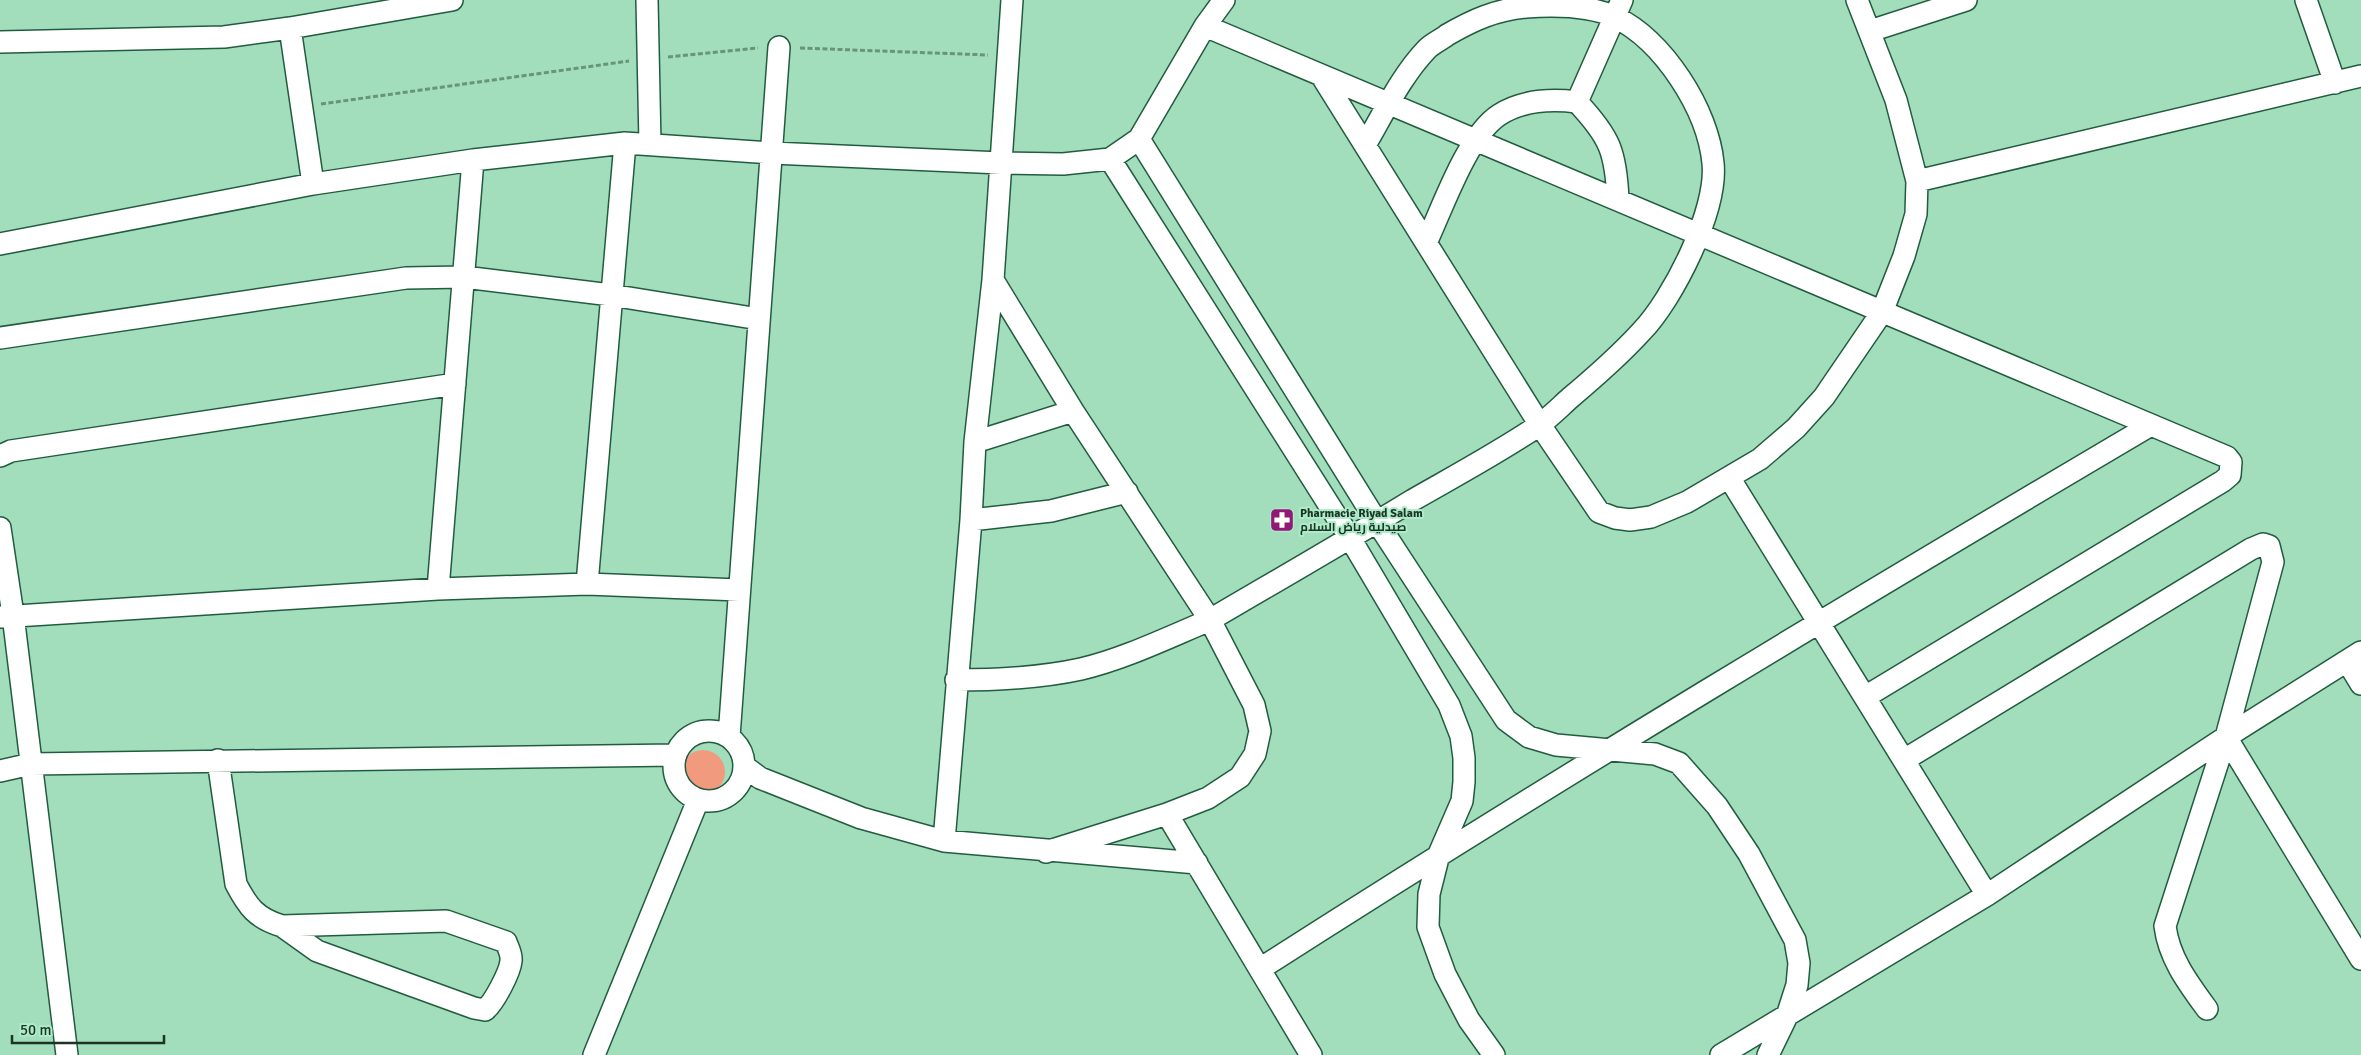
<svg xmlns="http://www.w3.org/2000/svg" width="2361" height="1055" font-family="Signika,Cairo,sans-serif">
  <rect width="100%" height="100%" fill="#a2debb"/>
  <path fill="#f19a7e" d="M681 772a22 22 0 1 1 44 0a22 22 0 1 1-44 0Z"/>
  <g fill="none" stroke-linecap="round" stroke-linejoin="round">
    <defs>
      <path id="minor" d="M647,0L650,144
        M2306,0L2335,83
        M1205,26L2227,457L2231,462L2230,475L2223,481L1865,697
        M290,28L313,184
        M1870,31L1966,0
        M0,42L224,37L290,28L452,0
        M1321,75L1540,425L1599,512L1615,518L1630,520L1651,517L1687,502L1760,459L1796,428L1824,397L1882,312L1904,256L1916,214L1917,181L1896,100L1857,0
        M1577,102L1622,0
        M1139,139L1377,522L1506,720L1529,737L1556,745L1655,754L1679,763L1717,806L1749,854L1795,940L1799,963L1797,985L1787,1016L1768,1055
        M1110,159L1350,538L1449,705L1461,736L1464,758V782L1462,801L1439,854L1429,894L1428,927L1445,974L1469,1020L1494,1055
        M1917,181L2361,76
        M1426,243C1443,207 1467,136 1499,115C1522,100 1552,99 1577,102C1610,137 1616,152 1618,200
        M0,244L313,184L473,160L625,143L772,153L1001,163L1063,164L1110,159L1139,139L1205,26L1224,0
        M993,280L1073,411L1210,620L1254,705L1260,731L1255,754L1240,777L1208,798L1167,814L1046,852
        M0,338L406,278L464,277L611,295L759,319
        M975,442L1073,411
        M0,456L11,451L455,384
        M1730,479L1987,895
        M971,520L1051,511L1127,492
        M0,528L13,615L67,1055
        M587,584L625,143
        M438,589L473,160
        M0,617L438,589L587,584L739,590
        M2347,661L2361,684
        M956,680C997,680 1040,678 1081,669C1124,659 1169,637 1210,620C1278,580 1346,541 1413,500C1455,476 1498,453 1538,426C1549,418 1560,407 1570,398C1595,377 1619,356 1641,332C1673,299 1718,210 1713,163C1708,110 1664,41 1615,17C1589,5 1554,5 1526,7C1495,10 1473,20 1447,35C1441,40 1433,43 1427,49C1401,76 1384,113 1365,145
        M674 766a35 35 0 1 1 70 0a35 35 0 1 1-70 0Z
        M729,737L779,47
        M2226,737L2361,959
        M218,760L236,884C248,907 256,918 282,926L446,921L506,942C508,948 512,954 511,961C510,972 494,1003 485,1010L474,1008L317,951L282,926
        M1904,760L2251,549L2263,544L2269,546L2273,562L2226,737L2165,926C2169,958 2188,983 2207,1009
        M744,766L760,778L861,818L944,841L1197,863
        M0,771L31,764L675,755
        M1167,814L1311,1055
        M944,841L971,520L975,442L993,280L1012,0
        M1260,969C1553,781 1851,602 2151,425
        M594,1055L698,800
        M1721,1055L1987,895L2226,737L2361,652"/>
    </defs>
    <use href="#minor" stroke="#215c3f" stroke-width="24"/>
    <path stroke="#68947b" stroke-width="3" stroke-dasharray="5 2.5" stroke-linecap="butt" d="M800,48L988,55
      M668,57L758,48
      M321,104L629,61"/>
    <use href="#minor" stroke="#fff" stroke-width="21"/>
  </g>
  <defs>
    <symbol id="pharmacy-square" viewBox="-11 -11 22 22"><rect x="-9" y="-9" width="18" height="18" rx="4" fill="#901876" stroke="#aeebc8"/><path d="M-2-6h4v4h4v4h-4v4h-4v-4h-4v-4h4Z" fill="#fff"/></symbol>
  </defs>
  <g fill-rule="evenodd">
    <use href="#pharmacy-square" x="1268" y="506" width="28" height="28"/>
  </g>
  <g text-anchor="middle" stroke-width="4" stroke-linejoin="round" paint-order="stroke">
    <g font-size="12" font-weight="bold" fill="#1b3426" stroke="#aeebc8" text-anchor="start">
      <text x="1300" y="517">Pharmacie Riyad Salam<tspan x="1300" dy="14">صيدلية رياض السلام</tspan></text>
    </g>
  </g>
  <path d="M12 1035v8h152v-8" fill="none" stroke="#1b3426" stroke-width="2.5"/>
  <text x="20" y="1035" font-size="15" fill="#1b3426" stroke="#aeebc8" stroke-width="4" paint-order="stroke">50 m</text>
</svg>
